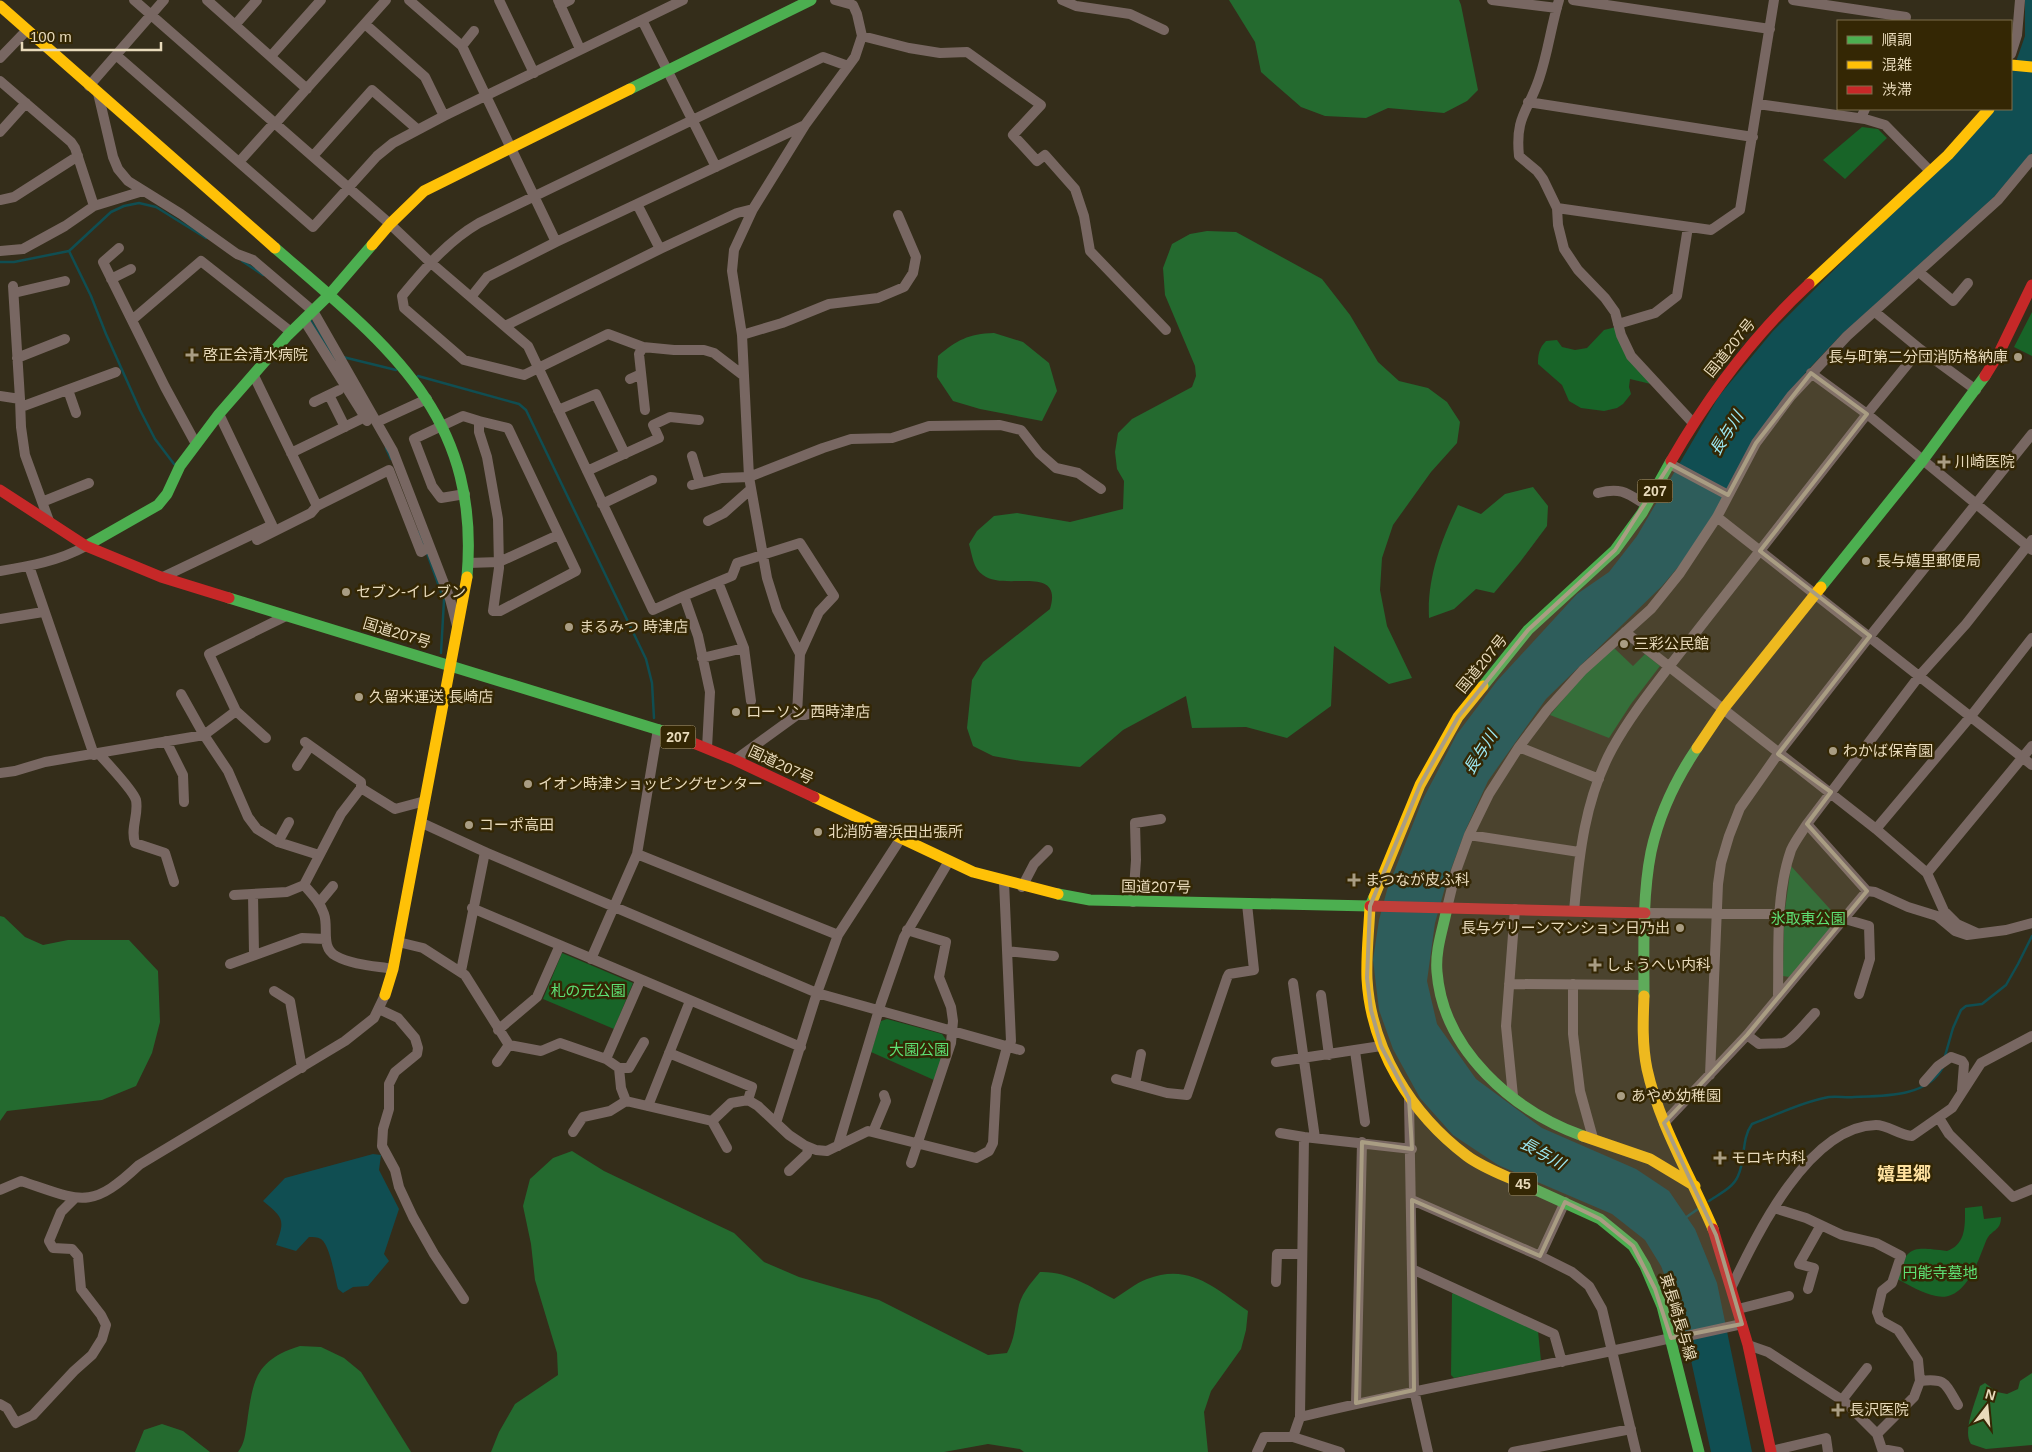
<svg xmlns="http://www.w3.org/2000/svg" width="2032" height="1452" font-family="Arial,'Noto Sans JP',sans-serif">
  <rect width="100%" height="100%" fill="#342d1a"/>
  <path fill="#186428" d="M1862,127L1878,129L1887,138L1845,179L1823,160Z
    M2032,312V356L2014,347Z
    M1616,327L1651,384L1630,379L1629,387L1631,394L1623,404L1617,408L1604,411L1581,408L1569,401L1562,385L1538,364C1538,355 1539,348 1546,341L1557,340L1562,347L1575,350L1587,348L1604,330Z
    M1613,647L1633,666L1645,654L1660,666L1631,704L1609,738L1550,715L1582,677Z
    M1791,866L1839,919L1789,977L1783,976L1784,917Z
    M562,953L633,983L614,1029L543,999Z
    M887,1019L942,1034L947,1041L934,1080L871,1052L881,1021Z
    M1982,1206L1984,1219L2001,1217C2001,1232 1991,1229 1986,1241C1978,1261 1965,1303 1936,1296C1922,1293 1909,1285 1897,1279C1907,1245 1912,1247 1947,1251C1966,1244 1965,1226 1965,1208Z
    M1454,1292L1538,1331L1541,1361L1454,1378L1451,1375L1452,1294Z"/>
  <path fill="#246a2f" d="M1229,0H1459L1461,5L1478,90L1467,101L1444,113L1388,108L1366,118L1325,116L1301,107L1261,72L1255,42Z
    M1207,231L1236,232L1322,279L1350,315L1378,362L1399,381L1428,388L1447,402L1460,422L1457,443L1431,472L1393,525L1382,558L1380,590L1387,626L1412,678L1389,684L1334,646L1331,706L1287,738L1246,727L1192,728L1186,696L1123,730L1080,767L1021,761L993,756L973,746L967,728L972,680L983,662L1050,609C1064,563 1004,592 983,575C973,569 972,554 969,544L977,531L994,516L1017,513L1070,522L1123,509L1124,481L1117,469L1115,452L1118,433L1132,419L1192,387L1196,376L1195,366L1165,295L1163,268L1172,244L1190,234Z
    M994,333L1023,342L1049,363L1057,391L1042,421L980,409L953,401L937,377L938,356C957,340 968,334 994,333Z
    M1533,487L1548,506L1547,526L1520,562L1494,593L1476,589L1454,609L1429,618C1427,578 1441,541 1458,505L1481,514L1505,494Z
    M0,916L4,917L25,937L43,945L68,940H129L158,971L160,1022L152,1053L136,1086L102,1100L7,1111L0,1121Z
    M572,1151L604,1171L734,1233L764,1262L799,1277L879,1300L988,1355L1007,1353C1015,1338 1015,1326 1018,1310C1020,1295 1030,1284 1040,1272C1068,1271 1090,1287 1114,1299C1125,1292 1136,1283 1147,1279C1190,1262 1216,1289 1248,1311L1246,1330L1241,1349L1211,1391L1204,1412L1208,1452H1024L1020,1449L988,1444L944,1452H491L499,1432L515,1404L558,1375L557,1353L535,1280L531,1244L523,1206L530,1179L553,1158Z
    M300,1346L321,1347L344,1358L361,1372L411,1452H238C245,1443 245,1434 247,1423C253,1380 255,1360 300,1346Z
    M2032,1373V1445L1986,1449L1971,1444C1962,1431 1976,1401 1980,1386L1985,1383L1997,1392L2007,1394L2018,1389L2020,1381Z
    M162,1424L183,1431L210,1452H135L144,1430Z"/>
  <path fill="#104e52" d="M2025,0H2032V153L1993,198L1840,336L1807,371L1786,396L1713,518L1684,560L1662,586L1546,699L1488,781L1466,829L1448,877L1435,923L1427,981L1437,1024L1476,1079L1542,1128L1636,1169L1669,1191L1695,1229L1717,1283L1752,1452H1711L1689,1351L1674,1299L1661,1266L1645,1240L1612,1214L1498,1165L1453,1135L1420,1098L1393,1049L1379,1010L1373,960L1379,920L1387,890L1422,801L1457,734L1497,681L1577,594L1609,572L1637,536L1719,396L1773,331L1995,109H2011V76L2025,36Z
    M373,1154L381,1155L379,1170L399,1209L384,1254L389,1261L368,1286L353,1287L343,1293L338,1289C335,1278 330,1245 321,1239C317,1237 313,1237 309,1237L296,1251L276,1245C285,1220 284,1218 263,1201L285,1178Z"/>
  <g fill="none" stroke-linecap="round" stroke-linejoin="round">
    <path stroke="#104e52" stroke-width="2.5" d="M69,251L91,296L106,334L140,410L155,439L174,464
      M242,261L263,275
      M0,262H14L69,251L111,212L124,206L139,203L156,207L206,238
      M311,321L335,359
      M343,357L396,370
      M418,376L519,404L526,410L646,659L652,683L654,718
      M386,448L391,459
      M419,532L424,546
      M427,553L444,600L441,653
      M1945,1056L1953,1028L1961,1010L1966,1006L1982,1004L2006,985L2018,964L2032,936
      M1709,1201C1719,1194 1733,1188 1738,1176C1746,1159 1741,1139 1752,1124C1776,1115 1800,1103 1824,1098C1834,1095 1844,1098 1854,1097C1884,1096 1928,1097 1943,1067
      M1685,1218L1698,1209"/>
    <path stroke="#786762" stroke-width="10" d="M134,0L390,224L430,262L528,346L653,610L684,596L698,636L710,692L707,748
      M207,0L307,89
      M409,0L462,46L556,242
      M499,0L534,73
      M558,0L580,49
      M1062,0L1076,6L1130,14L1164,30
      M1492,0L1557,8
      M1559,0C1551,26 1548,53 1539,79C1528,112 1515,116 1519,156L1537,171L1543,179L1557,208L1558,225L1564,249L1578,270L1605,298L1615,312L1621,335L1631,356L1693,423
      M1573,0L1770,29
      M1793,0L1906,17L1905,21
      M560,5L570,0
      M642,20L716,167
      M365,24L425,77L444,116
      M235,25L257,0
      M862,36L909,48L940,53L967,52L1041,105L1013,135L1037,161L1045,155L1075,189L1084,216L1090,251L1166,330
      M462,46L474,31
      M2011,54L2017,35L2020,0
      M116,55L313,227L377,156L393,143L444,116L683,0
      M271,56L321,0
      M0,58L27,30
      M0,81L71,142L75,148L94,206L65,226L23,249L0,251
      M89,86L164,0
      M98,93L113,157L118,169L128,181L181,214L237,254L253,260L313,311L393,451L450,599L457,626
      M1528,102L1753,137
      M1758,104L1865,119L1885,125L1930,171
      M1861,118L1865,109
      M275,124L386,0
      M0,132L26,103
      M313,156L372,90L417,129
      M239,162L274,123
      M0,200L14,197L78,156
      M637,204L660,249
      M94,206L143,191
      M1557,208L1711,230L1740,210L1774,0
      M119,248L103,262L165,387L196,444
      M1919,272L1953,301L1968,283
      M111,279L131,269
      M13,286L20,399
      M14,293L65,281
      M471,297L487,277L556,242L805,125
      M1875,312L1920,349L1976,390
      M132,320L201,261L291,332
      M304,320L365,417
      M1618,324L1655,313L1677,296L1688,227
      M505,326L660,249L737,213L753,209
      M742,335L782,323L829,304L878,298L904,287L913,273L916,257L898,215
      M643,347L639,354L645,410
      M17,358L65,339
      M1811,373L1867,414L2032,550
      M254,376L317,506L389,470L421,552L429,547
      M744,376L714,353L704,350H674L643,347L608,334L524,375L464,360L404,308L402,296C425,268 448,241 479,223L823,57L848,66
      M630,379L641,374
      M68,390L76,413
      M329,395L345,427
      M0,396L20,399L21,427L25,455L49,521
      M314,402L339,390
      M21,407L116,372
      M558,410L596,394L625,454
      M377,422L427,399
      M291,453L365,417L367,421
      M692,456L700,483
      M1670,464L1728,495
      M587,471L659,438L653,425L670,417L699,420
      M692,485L722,478L749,477L823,448L851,439L892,438L929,426L1000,425L1021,430L1039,453L1056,468L1078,473L1101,489
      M1598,493C1621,487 1627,493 1646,505
      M465,494L441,498L432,486L414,439L463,416L479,421V432L487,457L498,519L499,568L493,611H500L576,571L508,428L479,421
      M42,502L89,483
      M602,504L652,480
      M1717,517L2032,765
      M708,521L724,513L751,489
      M257,540L311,513L317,506
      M468,563L499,562L558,535
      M29,566L94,755
      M0,571C30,566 59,561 86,546
      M163,577L272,525L219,414
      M684,596L732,576L737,563L800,543L834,596L819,612L800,654
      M0,619L43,612
      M1625,632L1876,829L1927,873L1944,911L1957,924L1977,933
      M744,648L751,701
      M702,658L744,648L718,582
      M181,694L204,735L236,711
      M797,715H805L819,711L833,710L843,713L865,711
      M266,738L236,711L209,654L286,616
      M166,741L183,775L184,802
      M305,742L361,782V788
      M1519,747L1599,779
      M99,754C107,763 133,790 136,800C139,815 130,828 135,843L165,853L174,882
      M735,760L797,715L800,654L777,610L767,578L749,477L742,335L732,271L734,250L753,209L805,125L855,57L862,36L857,14L853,5L835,0
      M297,766L310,746
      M0,773L15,771L45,762L204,735L228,771L248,817L257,829L278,842L319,855
      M422,823L485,852L817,993L1020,1050
      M1807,824L1867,891L1875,892L1908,907L1937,916L1955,931L1967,935L2006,930L2032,923
      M1876,829L1971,716L2032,638
      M1469,835L1579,852
      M278,842L289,822
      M637,854L838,935
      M1927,873L2032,746
      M1022,887L1034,864L1048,850
      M253,894L254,954
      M234,895L287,892L304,885
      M1133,902L1136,860L1135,823L1161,819
      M319,903L333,886
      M472,908L801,1047
      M1447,908L1456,871L1469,835L1489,794L1519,747L1547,710L1583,670L1651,609L1680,573L1717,517L1756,443L1791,396L1847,336L1998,200L2032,159
      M1574,911C1579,855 1585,799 1612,749C1628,720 1648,694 1668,668L1867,414L1920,349
      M1645,913L1779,914
      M1845,919L1869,926L1870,959L1859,994
      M907,930L946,942L939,977L951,1007L953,1021L951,1043L911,1163
      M398,942L423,948L465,975L509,1045L541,1051L560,1043L606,1059L619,1068L621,1088L626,1101L712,1121L731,1103L748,1100L758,1106L789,1135L804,1145L816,1150L827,1151L868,1131L976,1158L989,1151L993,1143L996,1088L1007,1047L1011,1041L1004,882
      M1007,951L1054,956
      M591,959L637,854L658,729
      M230,964L302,938L325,939
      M393,969C376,966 352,965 336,956C320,947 329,928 324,914C320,902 312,894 304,885L341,814L361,788L395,809L425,801
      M461,971L485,852
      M1293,983L1315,1138
      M1509,984L1644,985
      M1573,984V1034L1580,1091L1593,1138
      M274,991L290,1001L302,1068
      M1321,995L1329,1055
      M1778,995C1779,948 1775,896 1791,850C1795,841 1802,832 1807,824L1920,675L1966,624L2032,540
      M379,1009L398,1018L415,1038L418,1048L417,1054L395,1072L389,1084V1109L383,1129L382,1146L395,1170L399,1187L413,1217L434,1254L464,1299
      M498,1030L537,997L560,945
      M1747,1035L1759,1044C1767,1043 1776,1044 1783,1043C1792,1041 1808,1020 1815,1013
      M1355,1051L1365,1122
      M669,1053L752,1087L748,1100
      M606,1059L640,981
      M497,1062L509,1045
      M1276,1062L1381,1046
      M619,1068H629L644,1042
      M1710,1075L1718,884L1721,863L1729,836L1740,808L1778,754L1870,636L2032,434
      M1116,1079L1167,1093L1187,1095L1227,978L1229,974L1254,970L1247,904
      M1924,1082L1938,1066L1951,1057L1962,1061L1964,1064L1962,1090
      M1135,1084L1141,1054
      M1513,1096L1506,1026L1515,909
      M1409,1100L1414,1390L1428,1452
      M648,1106L690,1001
      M1939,1118L1949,1134L2013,1197L2032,1189
      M712,1121L727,1148
      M776,1123L817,993L838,935L901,838
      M1664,1123L1747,1035L1867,891
      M573,1132L583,1117L610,1111L626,1101
      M873,1132L886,1101L884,1095
      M1280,1133L1304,1137
      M838,1146L881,1003L904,937L949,861
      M789,1171L807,1154L808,1147
      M0,1190L21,1181C81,1201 90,1211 139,1165L345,1041L374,1018L385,995
      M1412,1200L1540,1256L1572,1272L1589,1286L1602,1309L1636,1452
      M1774,1208L1806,1218L1842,1235L1876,1243L1901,1256L1892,1283L1882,1291L1877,1312L1880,1320L1898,1330L1918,1360L1920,1381L1914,1397L1877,1434
      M1540,1256L1565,1202
      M1412,1269L1554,1334L1562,1362
      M1276,1282L1277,1254H1302
      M1732,1286C1757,1234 1809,1126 1876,1125C1888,1125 1899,1135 1912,1136L1952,1108L1981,1063L2032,1036
      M1808,1289L1814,1268L1799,1264L1821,1225
      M1738,1309L1789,1296
      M1748,1345L1768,1352L1845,1402L1877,1434L1883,1452
      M1920,1381C1946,1378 1945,1383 1958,1405
      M1842,1400L1867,1368
      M1356,1403L1362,1142
      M0,1404L7,1408L16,1423L33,1415L74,1371L92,1355L102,1339L106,1325L101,1315L81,1289L78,1256L72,1249L53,1248L49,1241L61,1212L74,1199
      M1300,1417C1423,1387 1548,1366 1671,1338H1678L1742,1324
      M1293,1437L1300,1417L1304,1137L1412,1149
      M1882,1449L1899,1452
      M1771,1451L1826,1438L1828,1452
      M1257,1452L1264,1437H1293L1340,1452
      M1513,1452L1631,1429"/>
    <path stroke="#4caf50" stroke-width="11" d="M630,89L811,0
      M275,248C387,345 481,414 467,577
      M86,546L158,505L167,494L180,466L219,414L288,335L329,295L372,245
      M1821,587L1923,460L1985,376
      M229,598L669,733
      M1483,686L1528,630L1615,550L1642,513L1671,461
      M1058,894L1090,900L1370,906L1374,897
      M1447,908C1443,929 1435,950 1437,972C1443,1050 1513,1111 1583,1136
      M1644,996C1644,950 1642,897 1651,852C1659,815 1676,779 1697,748
      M1525,1185L1600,1219L1633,1246L1645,1266L1662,1306L1699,1452"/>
    <path stroke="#ffc107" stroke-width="11" d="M0,6L275,248
      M2011,65L2032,67
      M372,245L390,224L424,191L630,89
      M1809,284L1948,155L1989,109
      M1697,748L1724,708L1821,587
      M814,797L973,872L1058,894
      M1374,897L1420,785L1458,717L1483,686
      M1370,906C1369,930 1366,955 1367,979C1371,1049 1411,1114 1467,1156C1483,1168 1506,1176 1525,1185
      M385,995L393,969L467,577
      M1644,996C1643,1020 1642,1045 1647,1069C1659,1124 1691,1177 1713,1229
      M1583,1136L1650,1159L1695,1186"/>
    <path stroke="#c62828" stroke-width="11" d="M1985,376L1998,355L2032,285
      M1671,461C1709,395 1753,336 1809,284
      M0,490L86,546L161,577L229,598
      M669,733L735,760L814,797
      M1370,906L1645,913
      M1713,1229L1748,1345L1771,1452"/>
  </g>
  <path fill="#a99d83" fill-opacity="0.2" stroke="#a99d83" stroke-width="4" stroke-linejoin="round" d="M1811,373L1867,414L1760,551L1870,636L1778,754L1831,792L1807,824L1867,891L1747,1035L1664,1123L1716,1235L1742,1324L1671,1338L1655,1289L1633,1246L1600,1219L1565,1202L1540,1256L1412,1200L1414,1390L1356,1403L1362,1142L1412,1149L1409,1099L1381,1046L1371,1010L1367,978L1370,906L1420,785L1458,717L1528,630L1615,550L1670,464L1728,495L1756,443Z"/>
  <g fill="#a99d83" stroke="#342704" stroke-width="2">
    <path d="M189.5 347.5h5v5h5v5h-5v5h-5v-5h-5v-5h5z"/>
    <circle cx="2018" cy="357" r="5"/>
    <path d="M1941.5 454.5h5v5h5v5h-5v5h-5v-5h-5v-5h5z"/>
    <circle cx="1866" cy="561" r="5"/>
    <circle cx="346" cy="592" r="5"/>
    <circle cx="569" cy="627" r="5"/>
    <circle cx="1624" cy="644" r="5"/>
    <circle cx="359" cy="697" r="5"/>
    <circle cx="736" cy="712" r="5"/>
    <circle cx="1833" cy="751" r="5"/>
    <circle cx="528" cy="784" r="5"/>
    <circle cx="469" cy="825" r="5"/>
    <circle cx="818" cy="832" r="5"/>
    <path d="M1351.5 872.5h5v5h5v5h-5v5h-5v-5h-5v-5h5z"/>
    <circle cx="1680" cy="928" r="5"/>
    <path d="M1592.5 957.5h5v5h5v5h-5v5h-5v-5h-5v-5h5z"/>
    <circle cx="1621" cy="1096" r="5"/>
    <path d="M1717.5 1150.5h5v5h5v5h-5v5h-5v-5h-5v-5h5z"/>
    <path d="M1835.5 1402.5h5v5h5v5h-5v5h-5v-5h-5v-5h5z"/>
  </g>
  <g text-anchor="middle" stroke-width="5" stroke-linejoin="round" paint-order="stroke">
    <g fill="#342704" stroke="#b2a484" stroke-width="1">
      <rect x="1637.5" y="479.5" width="35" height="23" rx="4"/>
      <rect x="660.5" y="725.5" width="35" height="23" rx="4"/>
      <rect x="1509" y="1172.5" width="28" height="23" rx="4"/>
    </g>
    <g font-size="14" font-weight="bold" fill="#e8dabb">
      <text x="1655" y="496">207</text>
      <text x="678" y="742">207</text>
      <text x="1523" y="1189">45</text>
    </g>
    <g font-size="15" fill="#e8dabb" stroke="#342704">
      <text transform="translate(1730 348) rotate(-51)" y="5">国道207号</text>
      <text transform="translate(397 633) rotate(17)" y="5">国道207号</text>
      <text transform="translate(1482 664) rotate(-51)" y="5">国道207号</text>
      <text transform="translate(781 765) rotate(25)" y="5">国道207号</text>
      <text transform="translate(1156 887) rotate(1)" y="5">国道207号</text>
      <text transform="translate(1678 1317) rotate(73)" y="5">東長崎長与線</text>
    </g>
    <g font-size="15" fill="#e8dabb" stroke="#342704" text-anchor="start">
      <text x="203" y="360">啓正会清水病院</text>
      <text x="2008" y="362" text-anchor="end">長与町第二分団消防格納庫</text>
      <text x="1955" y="467">川崎医院</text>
      <text x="1876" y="566">長与嬉里郵便局</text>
      <text x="356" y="597">セブン-イレブン</text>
      <text x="579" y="632">まるみつ 時津店</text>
      <text x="1634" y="649">三彩公民館</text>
      <text x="369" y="702">久留米運送 長崎店</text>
      <text x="746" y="717">ローソン 西時津店</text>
      <text x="1843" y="756">わかば保育園</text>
      <text x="538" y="789">イオン時津ショッピングセンター</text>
      <text x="479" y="830">コーポ高田</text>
      <text x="828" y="837">北消防署浜田出張所</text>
      <text x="1365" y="885">まつなが皮ふ科</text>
      <text x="1670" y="933" text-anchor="end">長与グリーンマンション日乃出</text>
      <text x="1606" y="970">しょうへい内科</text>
      <text x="1631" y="1101">あやめ幼稚園</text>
      <text x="1731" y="1163">モロキ内科</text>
      <text x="1849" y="1415">長沢医院</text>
    </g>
    <g font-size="15" fill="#5de174" stroke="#342704">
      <text x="1808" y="924">氷取東公園</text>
      <text x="588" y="996">札の元公園</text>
      <text x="919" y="1055">大園公園</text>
      <text x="1940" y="1278">円能寺墓地</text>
    </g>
    <g font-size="16" font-style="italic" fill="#9ce8f3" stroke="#342704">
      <text transform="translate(1726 433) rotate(-58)" y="6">長与川</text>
      <text transform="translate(1480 752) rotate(-58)" y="6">長与川</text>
      <text transform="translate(1543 1153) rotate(29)" y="6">長与川</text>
    </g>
    <g font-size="18" font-weight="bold" fill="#fee1a0" stroke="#342704">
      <text x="1904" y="1180">嬉里郷</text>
    </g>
  </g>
  <rect x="1837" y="20" width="175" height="90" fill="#342704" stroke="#7c6f4d"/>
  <rect x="1847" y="36" width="25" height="8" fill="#4caf50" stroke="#7c6f4d"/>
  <text x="1882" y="45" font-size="15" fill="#e8dabb">順調</text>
  <rect x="1847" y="61" width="25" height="8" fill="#ffc107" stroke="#7c6f4d"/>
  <text x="1882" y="70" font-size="15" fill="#e8dabb">混雑</text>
  <rect x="1847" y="86" width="25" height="8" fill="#c62828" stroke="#7c6f4d"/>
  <text x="1882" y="95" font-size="15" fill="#e8dabb">渋滞</text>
  <g transform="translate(1987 1407) rotate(16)" stroke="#342704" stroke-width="4" paint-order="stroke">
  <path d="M0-4L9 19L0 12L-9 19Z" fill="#e8dabb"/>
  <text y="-8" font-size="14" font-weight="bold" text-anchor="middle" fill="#e8dabb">N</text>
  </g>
  <path d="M22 42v8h139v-8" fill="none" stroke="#e8dabb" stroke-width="2.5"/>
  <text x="30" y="42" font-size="15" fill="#e8dabb" stroke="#342704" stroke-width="4" paint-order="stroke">100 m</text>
</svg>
